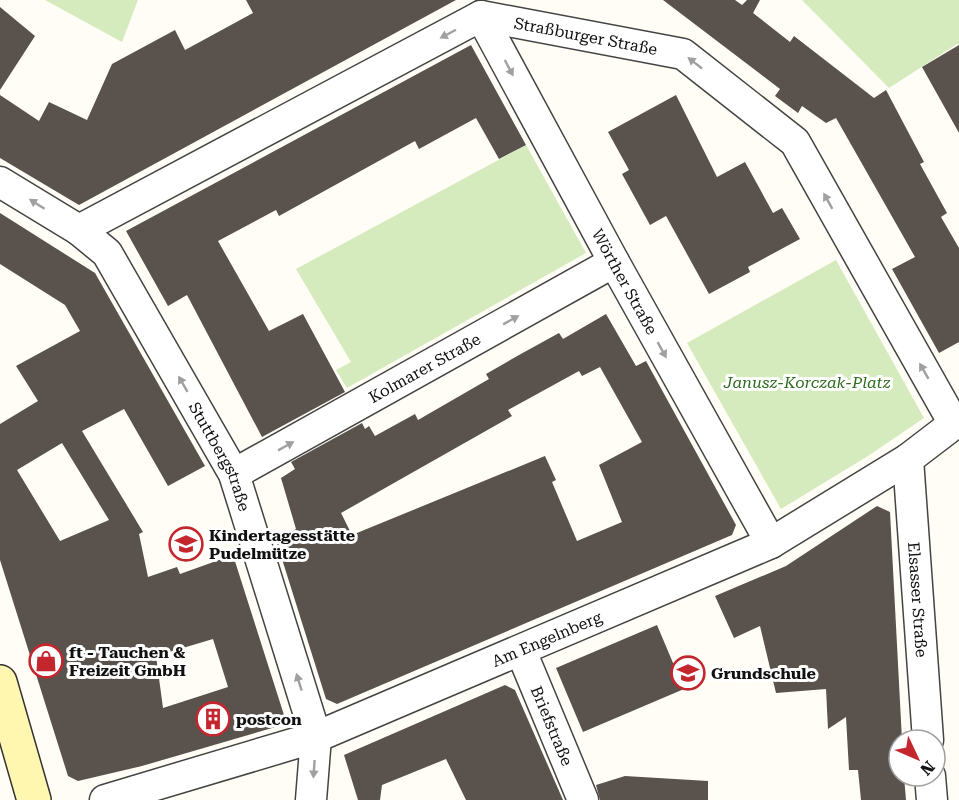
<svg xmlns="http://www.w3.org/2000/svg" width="959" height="800" font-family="'Roboto Serif',serif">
  <rect width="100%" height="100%" fill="#fffdf5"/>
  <path fill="#d5ebbd" d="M45,0H138L122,42Z
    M802,0H959V45L957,44L889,88Z
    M526,145L586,253L347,388L336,370L351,362L296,269Z
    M836,260L924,418L868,456L781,509L687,343Z"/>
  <path fill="#5a524d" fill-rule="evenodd" d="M246,0H456L79,205L0,158V95L39,121L49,102L87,120L112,64L175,30L185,50L253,13Z
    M663,0H735L742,5L747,0H760L753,13L790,42L794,36L874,98L886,90L924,162L920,164L947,213L941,217L959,248V342L939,353L892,269L915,257L836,118L826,123L802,106L798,113L775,96L780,89Z
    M0,7L35,36L0,90Z
    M471,45L526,145L499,159L476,118L419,149L415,141L279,216L276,210L218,241L269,331L303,314L345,392L262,437L187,295L168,306L126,231Z
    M959,45V133L922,67Z
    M676,95L717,177L745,162L773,213L782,208L800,239L748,267L750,272L709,294L666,216L650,225L622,174L629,170L608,132Z
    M0,213L95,273L205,466L168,486L124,409L82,431L143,532L139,534L148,577L177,567L180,574L233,555L284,715L279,726L142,766L78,781L68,776L0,560V424L38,401L16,366L80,331L65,305L0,264ZM62,443L109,520L60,541L17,470ZM213,639L228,687L163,708L156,656Z
    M606,314L636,366L646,361L736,525L732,535L337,704L326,699L276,540L296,529L281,478L295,469L291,462L362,423L365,429L369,426L375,436L415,414L418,420L489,379L486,374L519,355L559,333L563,339ZM600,367L642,442L599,465L622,522L577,541L552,482L556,480L545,456L352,535L341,513L512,416L508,410L579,371L582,376Z
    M877,506L890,512L902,740H899V776H904L906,800H861L858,770H849L846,717L828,729L826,689L776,693L760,626L734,638L715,596L786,566Z
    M657,625L684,689L583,732L556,668Z
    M505,685L515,690L563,800H466L446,759L382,785L380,800H358L344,755Z
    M625,776L708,781V800H600L596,785Z"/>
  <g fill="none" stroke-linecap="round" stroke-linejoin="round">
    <defs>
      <g id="street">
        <path id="s1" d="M481,16L614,262L771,543"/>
        <path id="s2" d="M0,182L79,230L107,253L234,474L316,737L311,800"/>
        <path id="s3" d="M79,230L481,16L683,54L795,142L953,422"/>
        <path id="s4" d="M908,459L928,740"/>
        <path id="s5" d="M234,474L614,262"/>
        <path id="s6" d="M521,651L583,800"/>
        <path d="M930,776L932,800"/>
        <path id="s7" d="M105,800L316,737L771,543L908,459L959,420"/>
      </g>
      <path id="secondary" d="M0,682L34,800"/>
    </defs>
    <use href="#street" stroke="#444" stroke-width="33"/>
    <use href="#secondary" stroke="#333" stroke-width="36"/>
    <use href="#street" stroke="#fff" stroke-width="30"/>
    <use href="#secondary" stroke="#fff6b0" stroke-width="33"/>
  </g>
  <defs><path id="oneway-solid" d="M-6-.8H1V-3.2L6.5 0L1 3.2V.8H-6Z" transform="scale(1.5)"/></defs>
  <g fill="#a0a0a0">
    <use href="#oneway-solid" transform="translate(448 34) rotate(152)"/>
    <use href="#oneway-solid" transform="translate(695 63) rotate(-142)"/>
    <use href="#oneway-solid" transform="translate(509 68) rotate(62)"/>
    <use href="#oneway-solid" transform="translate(828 201) rotate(-119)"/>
    <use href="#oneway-solid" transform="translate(37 204) rotate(-148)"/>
    <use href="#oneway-solid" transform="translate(511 320) rotate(-29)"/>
    <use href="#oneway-solid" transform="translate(662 350) rotate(61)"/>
    <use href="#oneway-solid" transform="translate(924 371) rotate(-120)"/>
    <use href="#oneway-solid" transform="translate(183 384) rotate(-120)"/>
    <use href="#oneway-solid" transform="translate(286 446) rotate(-29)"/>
    <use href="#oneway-solid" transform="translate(299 682) rotate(-107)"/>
    <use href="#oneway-solid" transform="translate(314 769) rotate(94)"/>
  </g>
  <defs>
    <symbol id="school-ring" viewBox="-11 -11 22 22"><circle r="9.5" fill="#fff" stroke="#c4262e" stroke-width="1.5"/><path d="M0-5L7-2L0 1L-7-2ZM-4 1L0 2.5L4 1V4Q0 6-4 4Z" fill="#c4262e"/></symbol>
    <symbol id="shop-ring" viewBox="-11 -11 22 22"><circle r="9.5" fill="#fff" stroke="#c4262e" stroke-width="1.5"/><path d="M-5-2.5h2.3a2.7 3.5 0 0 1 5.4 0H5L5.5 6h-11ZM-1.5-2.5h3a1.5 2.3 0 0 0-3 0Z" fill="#c4262e"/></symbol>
    <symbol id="building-ring" viewBox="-11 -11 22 22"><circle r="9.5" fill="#fff" stroke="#c4262e" stroke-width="1.5"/><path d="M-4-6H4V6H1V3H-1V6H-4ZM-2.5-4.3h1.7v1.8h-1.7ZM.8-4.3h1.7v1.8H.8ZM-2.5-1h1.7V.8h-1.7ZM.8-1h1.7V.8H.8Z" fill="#c4262e"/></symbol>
  </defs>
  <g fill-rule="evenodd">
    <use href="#school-ring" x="167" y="525" width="38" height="38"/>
    <use href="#shop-ring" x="27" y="642" width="38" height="38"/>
    <use href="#school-ring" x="669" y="654" width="38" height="38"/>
    <use href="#building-ring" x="194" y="700" width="38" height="38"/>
  </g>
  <g text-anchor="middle" stroke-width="6" stroke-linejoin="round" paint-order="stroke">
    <g font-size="16" fill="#111" stroke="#fff">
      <text dy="6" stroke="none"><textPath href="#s3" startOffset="562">Straßburger Straße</textPath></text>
      <text dy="6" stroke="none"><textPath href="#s1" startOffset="302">Wörther Straße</textPath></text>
      <text dy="6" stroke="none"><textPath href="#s5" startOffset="218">Kolmarer Straße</textPath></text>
      <text dy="6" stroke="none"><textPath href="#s2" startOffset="362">Stuttbergstraße</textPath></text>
      <text dy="6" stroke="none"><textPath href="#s4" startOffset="141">Elsasser Straße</textPath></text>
      <text dy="6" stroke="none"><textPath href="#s7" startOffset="471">Am Engelnberg</textPath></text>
      <text dy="6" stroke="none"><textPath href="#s6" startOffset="81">Briefstraße</textPath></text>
    </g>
    <g font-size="16" font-style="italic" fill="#2f6b1f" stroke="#fff">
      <text x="807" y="388">Janusz-Korczak-Platz</text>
    </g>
    <g font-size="16" font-weight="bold" fill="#111" stroke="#fff" text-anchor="start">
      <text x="209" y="541">Kindertagesstätte<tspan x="209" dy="18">Pudelmütze</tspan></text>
      <text x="69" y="658">ft - Tauchen &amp;<tspan x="69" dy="18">Freizeit GmbH</tspan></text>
      <text x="711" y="679">Grundschule</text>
      <text x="236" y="725">postcon</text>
    </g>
  </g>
  <g transform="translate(917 758) rotate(134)"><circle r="28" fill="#ffffff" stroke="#a0a0a0" stroke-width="1.5"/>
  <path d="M0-4.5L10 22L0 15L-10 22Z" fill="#c4262e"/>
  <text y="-9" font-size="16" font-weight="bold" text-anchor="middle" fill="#111111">N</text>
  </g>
</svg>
